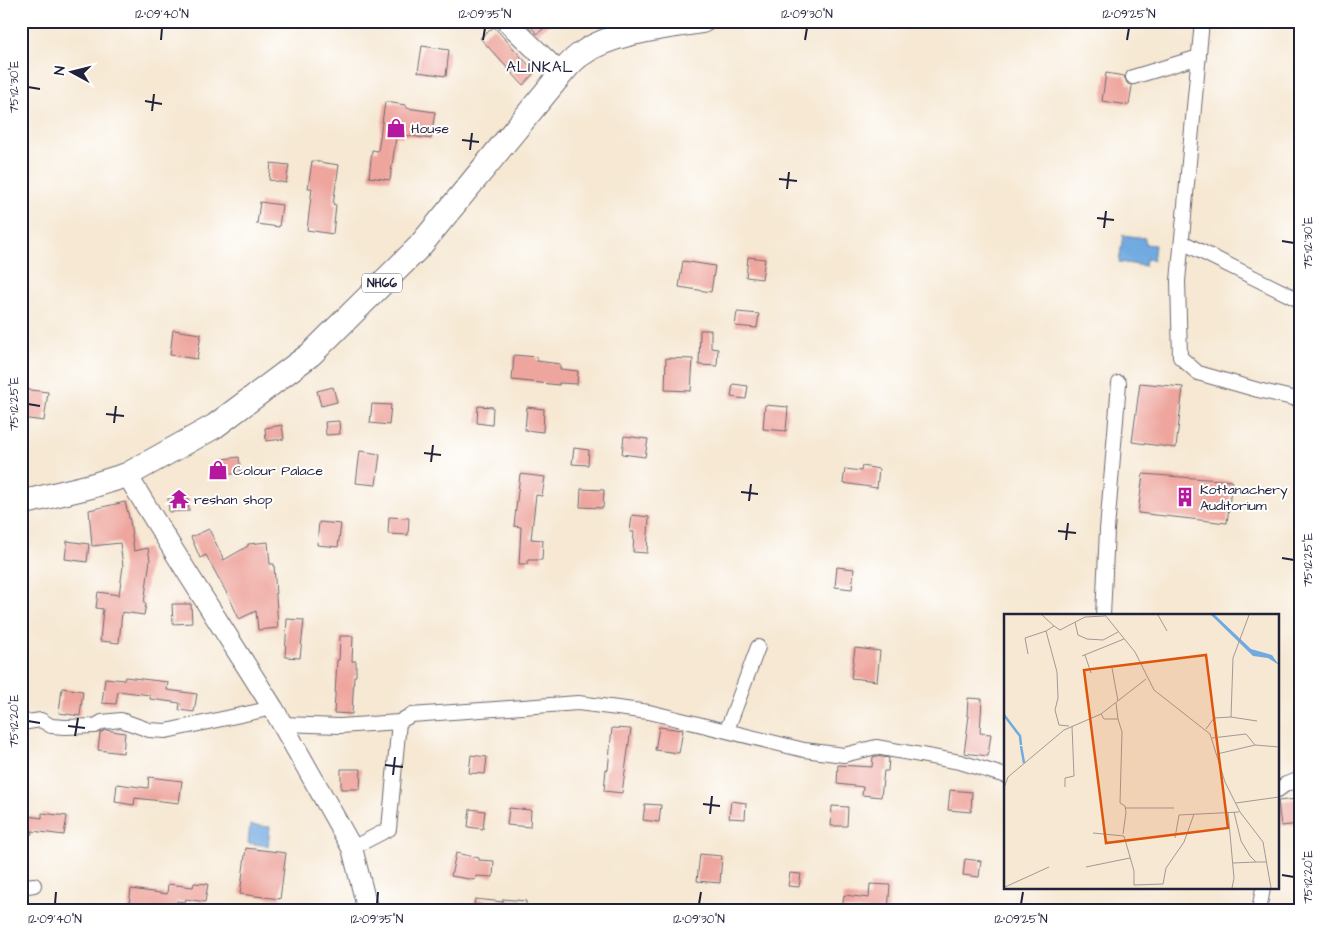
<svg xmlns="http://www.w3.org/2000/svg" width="1322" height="932" font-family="'Architects Daughter',sans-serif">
  <rect width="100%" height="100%" fill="#fff"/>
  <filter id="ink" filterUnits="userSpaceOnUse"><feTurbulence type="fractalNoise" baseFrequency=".02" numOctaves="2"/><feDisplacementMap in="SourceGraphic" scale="10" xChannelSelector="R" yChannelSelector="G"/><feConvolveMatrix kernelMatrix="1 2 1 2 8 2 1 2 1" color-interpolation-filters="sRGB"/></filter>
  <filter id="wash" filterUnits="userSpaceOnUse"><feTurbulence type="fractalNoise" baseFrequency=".0096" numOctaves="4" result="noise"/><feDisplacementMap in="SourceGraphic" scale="20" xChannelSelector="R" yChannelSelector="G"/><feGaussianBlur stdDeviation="1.12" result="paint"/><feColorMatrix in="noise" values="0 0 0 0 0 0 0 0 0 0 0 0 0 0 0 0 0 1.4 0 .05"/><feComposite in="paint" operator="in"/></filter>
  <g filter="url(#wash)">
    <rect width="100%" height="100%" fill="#f6e8d3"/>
    <path fill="#71aae0" stroke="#4a668e" d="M1123,235L1145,238V244L1155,245L1153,260L1146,259L1145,266L1119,262Z
      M250,825L270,827L268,846L248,843Z"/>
    <g id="blocks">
      <path fill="#eea59d" d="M526,21H553L537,34Z
        M494,27L535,72L523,85L480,38Z
        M422,46L449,50L446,76L418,72Z
        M1106,73L1124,76L1127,83L1132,86L1129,105L1102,101Z
        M385,102L406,105V108L435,112L431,139L403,135L402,137H396L390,180L369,177L372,150L378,151Z
        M312,161L339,165L333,204L336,205L333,234L307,230L312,188H308Z
        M271,163L289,165L286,183L269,180Z
        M260,202L282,205L279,227L257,224Z
        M748,257L765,259L762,279L746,277Z
        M683,261L715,266L711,292L679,287Z
        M737,312L759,314L757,328L735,326Z
        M173,330L201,334L197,359L170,355Z
        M700,330H711V348L718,349L717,366L699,365Z
        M514,355L537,357V361L560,364V369L578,371L577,384L559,383V385L512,380Z
        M666,358L693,359L691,391L665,390Z
        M1140,383L1183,387L1176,448L1132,442Z
        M733,384L748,386L746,399L731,397Z
        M333,387L337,402L321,406L317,391Z
        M21,389L48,392L44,421L21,418Z
        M372,404L391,405L389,425L370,423Z
        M765,405L788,407L786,431L763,429Z
        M478,406L493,407L492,425L477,423Z
        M527,407L544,409L543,432L525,430Z
        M339,421L340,434L326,435L325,422Z
        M282,425L284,439L266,441L265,428Z
        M624,436L648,439L645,457L622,454Z
        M574,448L589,450L588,465L572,464Z
        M360,451L380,454L376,485L356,483Z
        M239,457L241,473L223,475L222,459Z
        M862,466L879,469L877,488L843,483L845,469L861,471Z
        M520,474L545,477L542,496L536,495L531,539L543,540L542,560H528L527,564H519L521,527L514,526Z
        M1143,474L1232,481L1227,523L1138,513Z
        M581,489L604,490L603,508L580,507Z
        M188,496L189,511L169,512L168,498Z
        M125,502L130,521L134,551L148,548L150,560L144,603L146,604L144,615L122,612L119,643L100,641L103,609L96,608L98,592L119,595L123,566L120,543L92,546L89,510Z
        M632,515L649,517L647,553L633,552L634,532H630Z
        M389,517L409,518L408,535L388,534Z
        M319,522L341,524L338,547L317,545Z
        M209,529L224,560L248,546V544L268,542L270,564H274L278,628L258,630L256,611L239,619L231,601L206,555L200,558L191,537Z
        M67,541L89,544L87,562L65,559Z
        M837,567L854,569L852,589L835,587Z
        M172,604H191L192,623L173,624Z
        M287,619L304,620L300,658L285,657Z
        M340,636H353L352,661H356V676H354L352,714L334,713L337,660H339Z
        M855,648L880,651L877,681L851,678Z
        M125,677L168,682L167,690L197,694L194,712L179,710L180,703L150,699V695L118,691L116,704L102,703L105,678L124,680Z
        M62,688L83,691L80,716L59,713Z
        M968,698L982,699L980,733L991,734L988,756L964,753L969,716H967Z
        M659,727L683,730L679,753L655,750Z
        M612,728L631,729L622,793L604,791L606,769L608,770Z
        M106,730L125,733L123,753L98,750L100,733Z
        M471,755L487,757L485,774L469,773Z
        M876,756L889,758L888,771H884L881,797L862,795L863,787L837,784L838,765L872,767L873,757Z
        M341,769H361L360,789H341Z
        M149,777L182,781L179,803L135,798L134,805L115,802L117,784L148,788Z
        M950,790L972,792L971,812L948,810Z
        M1297,799L1300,824L1281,826L1278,801Z
        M731,801L746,803L745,819L729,818Z
        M645,804L661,805L659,822L643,820Z
        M832,806L848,807L847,826H831Z
        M509,808L531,810L530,827L507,825Z
        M470,809L485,811L483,829L468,827Z
        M42,813L67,816L64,835L32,831V834L21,833V815L42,818Z
        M246,848L286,853L280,899L240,894Z
        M456,853L479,858V860L494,861L493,877L476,876L475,880L451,876Z
        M700,854L722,856L720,883L697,881Z
        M965,859L981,861L979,877L963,875Z
        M790,873L801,874L799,887L788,886Z
        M194,883L208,884L205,902L186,899L185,902L177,901L176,911H128L131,889L167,894L168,884L193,887Z
        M870,884L890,885L888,911L842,909L844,895L869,898Z
        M475,899L503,902V899L526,901V911H473Z"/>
    </g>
  </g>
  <g filter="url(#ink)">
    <use href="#blocks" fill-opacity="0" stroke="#6c6770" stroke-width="1"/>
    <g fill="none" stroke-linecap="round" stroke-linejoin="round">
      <defs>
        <path id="minor" d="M1202,21L1178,281L1180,357L1198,373L1258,390L1301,400
          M1133,77L1199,57
          M1182,242L1301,301
          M1103,616L1107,530L1119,383
          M21,723L41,720L51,726L65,727L95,726L102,722L121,720L149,730L166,731L273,708
          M282,724L340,726L399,722
          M727,730L758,647
          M1278,790L1286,784L1301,779
          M352,848L389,829L399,722L411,715L578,703L649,712L804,750L844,755L876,747L960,762L1006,776
          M21,887L34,885
          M1259,911L1263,888"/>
        <path id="secondary" d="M506,21L561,74
          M127,475L185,569L273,708L352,848L368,911"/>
        <path id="trunk" d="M21,503L91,486L127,475L215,426L311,354L419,247L561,74C567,67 574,58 583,53C612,32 666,27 702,21"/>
      </defs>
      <use href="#minor" stroke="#6c6770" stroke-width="16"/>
      <use href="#secondary" stroke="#6c6770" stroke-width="22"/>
      <use href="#trunk" stroke="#6c6770" stroke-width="26"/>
      <use href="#minor" stroke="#fff" stroke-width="14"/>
      <use href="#secondary" stroke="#fff" stroke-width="20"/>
      <use href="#trunk" stroke="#fff" stroke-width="24"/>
    </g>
  </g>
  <path fill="none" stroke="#22223b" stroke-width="2" d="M161,40L162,28M483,40L485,28M805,40L807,28M1127,40L1129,28M28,87L40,89M145,101L162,104M152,111L154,94M462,140L479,142M470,150L472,133M779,179L797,181M787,189L789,172M1097,218L1114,220M1104,228L1106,211M1282,241L1294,243M28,404L40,406M106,414L124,416M114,423L116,406M424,453L441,455M431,462L433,445M741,492L758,494M749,501L751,484M1058,531L1076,533M1066,540L1068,523M1282,558L1294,560M28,721L40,723M68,726L85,728M75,736L78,718M385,765L403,767M393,775L395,757M703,804L720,806M710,814L712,796M1282,875L1294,877M55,904L56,892M377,904L378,892M699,904L701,892M1021,904L1023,892"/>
  <defs>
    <symbol id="shop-bare" viewBox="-9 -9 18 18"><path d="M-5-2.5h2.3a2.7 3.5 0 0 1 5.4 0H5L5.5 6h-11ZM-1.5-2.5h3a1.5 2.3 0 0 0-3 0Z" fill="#b5179e" stroke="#fff" stroke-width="2.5" paint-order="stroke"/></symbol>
    <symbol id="building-bare" viewBox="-9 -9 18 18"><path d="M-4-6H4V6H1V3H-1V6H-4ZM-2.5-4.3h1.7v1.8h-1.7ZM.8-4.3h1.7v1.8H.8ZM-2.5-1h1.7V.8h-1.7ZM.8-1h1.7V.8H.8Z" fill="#b5179e" stroke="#fff" stroke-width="2.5" paint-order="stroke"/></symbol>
    <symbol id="temple-bare" viewBox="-9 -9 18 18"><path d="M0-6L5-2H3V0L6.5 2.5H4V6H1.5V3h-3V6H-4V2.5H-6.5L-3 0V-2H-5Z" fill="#b5179e" stroke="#fff" stroke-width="2.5" paint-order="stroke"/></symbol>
  </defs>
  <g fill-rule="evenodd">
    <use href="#shop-bare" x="382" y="114" width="28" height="28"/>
    <use href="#shop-bare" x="204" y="456" width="28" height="28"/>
    <use href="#building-bare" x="1171" y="483" width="28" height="28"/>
    <use href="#temple-bare" x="165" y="485" width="28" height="28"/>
  </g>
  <g text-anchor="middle" stroke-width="4" stroke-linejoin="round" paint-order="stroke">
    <rect fill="#fff" stroke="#646476" stroke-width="1" x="362" y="273.5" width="40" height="19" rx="4"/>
    <g font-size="12" font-weight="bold" fill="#22223b">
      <text x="382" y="287">NH66</text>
    </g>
    <g font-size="14" fill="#22223b" stroke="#fff" text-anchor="start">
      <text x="411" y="133">House</text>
      <text x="233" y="475">Colour Palace</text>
      <text x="1200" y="494">Kottanachery<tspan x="1200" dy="16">Auditorium</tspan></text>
      <text x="194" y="504">reshan shop</text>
    </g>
    <g font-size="15" letter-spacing="1" fill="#22223b" stroke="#fff">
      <text x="540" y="72">ALINKAL</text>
    </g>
  </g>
  <g transform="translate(1004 614)">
    <rect width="275" height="275" fill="#f6e8d3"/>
    <path d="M207,1H211L247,35L268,41L275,51L264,44L249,42Z" fill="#71aae0"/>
    <path fill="none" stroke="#71aae0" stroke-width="2.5" d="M0,101L16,122L17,131M17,132L20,149"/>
    <path fill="none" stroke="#a19996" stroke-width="1" d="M38,1L50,12M101,1L131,38L150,76L206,120L221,168L236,198L259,228L267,274M154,1L163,17M71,8L74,21L83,25L99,26L114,18M24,40L21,24L42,17M81,41L87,59M78,42L120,25M108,54L114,87M112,89L114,105M97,100L100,105H114L118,118L116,189L121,192L122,198L119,220M227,103L253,107M65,112L55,111L51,96L54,84L53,58L42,17L50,12L56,16L81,3L101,2M202,115L210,104L227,103L229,44L245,1M208,124L242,120L251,131L275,133M213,140L251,131M61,173V164L70,162L68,112M0,174L4,163L60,116L97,100L142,65M232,189L275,183M121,194H170M224,198L230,264L228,274M230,198L237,227L246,242L252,248H262M89,219L120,222L130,257V271L159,270L162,254L180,228L190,200M171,224L175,201L235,198M229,249L252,248M82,253L126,244M1,273L45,253"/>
    <path fill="#de560e" fill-opacity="0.15" stroke="#de560e" stroke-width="2.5" d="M202,41L224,214L102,229L80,56Z"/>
    <rect width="275" height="275" fill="none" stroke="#22223b" stroke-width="2.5"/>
  </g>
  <rect width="1322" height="932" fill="none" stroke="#fff" stroke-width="55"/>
  <g transform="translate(72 72) rotate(277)" stroke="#ffffff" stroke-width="4" paint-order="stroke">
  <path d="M0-4L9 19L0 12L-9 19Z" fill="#22223b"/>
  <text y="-8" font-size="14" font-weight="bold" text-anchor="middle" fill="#22223b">N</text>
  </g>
  <rect x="28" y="28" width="1266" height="876" fill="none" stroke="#22223b" stroke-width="2"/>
  <g font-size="12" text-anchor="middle" fill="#22223b">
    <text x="162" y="18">12°09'40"N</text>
    <text x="485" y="18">12°09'35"N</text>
    <text x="807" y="18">12°09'30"N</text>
    <text x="1129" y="18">12°09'25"N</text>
    <text transform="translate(14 87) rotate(-90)" y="4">75°12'30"E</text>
    <text transform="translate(1308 243) rotate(-90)" y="4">75°12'30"E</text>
    <text transform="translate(14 404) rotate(-90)" y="4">75°12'25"E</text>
    <text transform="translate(1308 560) rotate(-90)" y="4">75°12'25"E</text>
    <text transform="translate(14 721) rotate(-90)" y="4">75°12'20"E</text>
    <text transform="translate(1308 877) rotate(-90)" y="4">75°12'20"E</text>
    <text x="55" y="923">12°09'40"N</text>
    <text x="377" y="923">12°09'35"N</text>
    <text x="699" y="923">12°09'30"N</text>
    <text x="1021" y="923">12°09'25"N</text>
  </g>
</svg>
